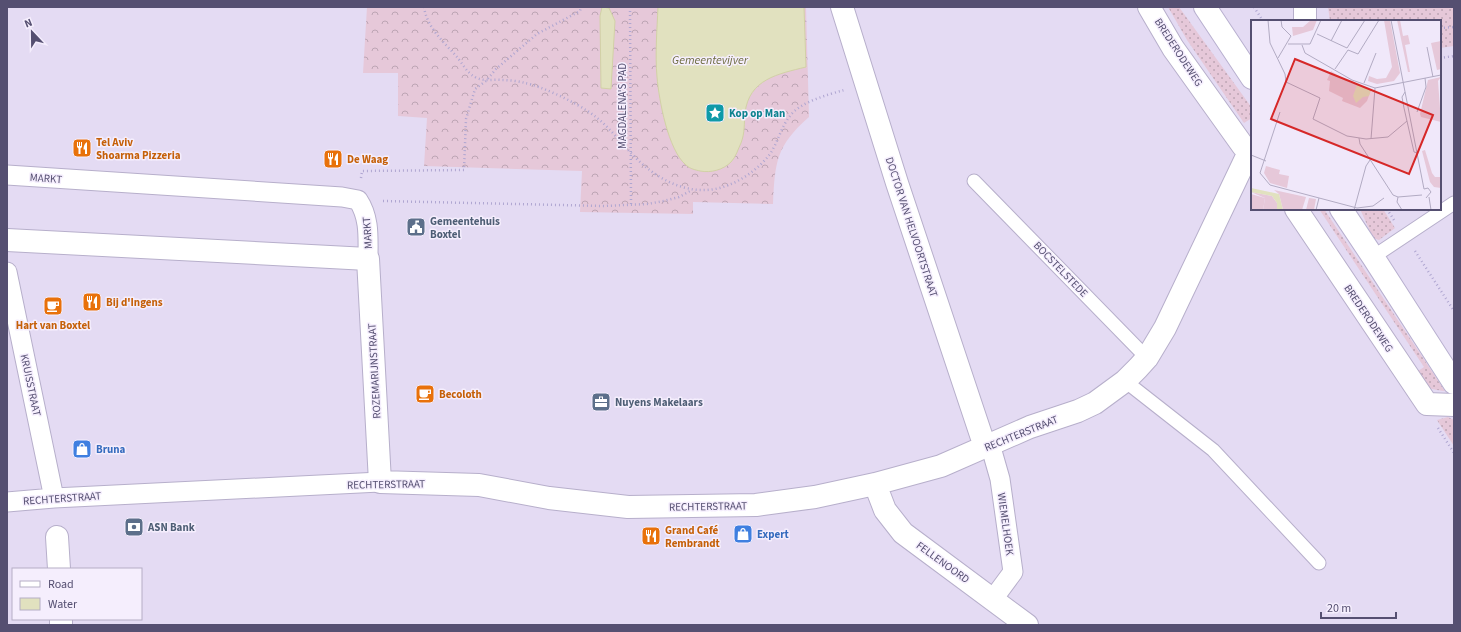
<svg xmlns="http://www.w3.org/2000/svg" width="1461" height="632" font-family="'Source Sans 3',sans-serif">
  <defs>
    <pattern id="grass-dots" width="8" height="8" patternUnits="userSpaceOnUse"><rect width="8" height="8" fill="#e6c8d9"/><path d="M2 2h.1M6 6h.1" fill="none" stroke="#bda5b4" stroke-width="1.8" stroke-linecap="round"/></pattern>
    <pattern id="forest-crowns" width="20" height="18" patternUnits="userSpaceOnUse"><rect width="20" height="18" fill="#e6c8d9"/><path d="M2 6a3 3 0 1 1 6 0M12 15a3 3 0 1 1 6 0" fill="none" stroke="#bda5b4"/></pattern>
  </defs>
  <rect width="100%" height="100%" fill="#f0e8fa"/>
  <path fill="#e4dbf3" fill-rule="evenodd" d="M7,7H1454V625H7ZM1252,21H1440V209H1252ZM13,569H141V619H13Z"/>
  <path fill="url(#grass-dots)" d="M1168,7H1179L1252,108V118L1244,123L1187,40Z
    M1328,7H1454V46L1440,48V21H1330Z
    M1319,209H1324L1445,391C1429,389 1423,388 1415,373L1424,367Z
    M1360,209H1383L1395,228L1379,240L1373,238Z
    M1448,417L1454,420V446L1437,420Z"/>
  <path fill="url(#forest-crowns)" d="M367,7H806L809,117C776,146 775,162 773,204L693,202V214L580,212L582,171L424,166L427,118L398,116V73H363Z"/>
  <path fill="#e1e1bf" stroke="#d2d1a6" d="M602,7L609,8L615,21L611,89L601,88L600,16Z
    M658,7H804L806,67C778,74 749,79 745,113C744,123 745,133 741,143C738,149 736,157 731,162C723,170 711,173 700,171C696,170 690,169 686,165C668,150 659,100 657,77C655,54 657,30 658,7Z"/>
  <g fill="none" stroke-linecap="round" stroke-linejoin="round">
    <defs>
      <path id="service" d="M974,181L1147,358
        M1373,257L1454,203
        M1125,381L1213,450L1319,563"/>
      <path id="pedestrian" d="M7,175L342,197L358,200C370,218 368,238 368,259
        M7,272L54,498
        M990,444L1000,479L1013,572L993,599
        M7,502L54,498L380,482"/>
      <path id="minor" d="M842,7L897,183L985,447
        M1149,7L1173,48L1243,146L1252,154
        M1305,7V21
        M1296,209L1427,404L1454,405
        M7,240L368,259L380,482L479,485L549,498L628,507L756,505L815,497L875,484L941,466L1030,427L1078,411L1095,403L1125,381L1138,368L1147,358L1165,328L1249,152
        M875,484L885,510L903,533L1027,625
        M57,537L59,569
        M61,619V625"/>
      <path id="secondary" d="M1205,7L1252,78
        M1341,209L1373,257L1454,383"/>
    </defs>
    <use href="#service" stroke="#b7afcb" stroke-width="15"/>
    <use href="#pedestrian" stroke="#b7afcb" stroke-width="21"/>
    <use href="#minor" stroke="#b7afcb" stroke-width="24"/>
    <use href="#secondary" stroke="#b8b0cf" stroke-width="24"/>
    <path stroke="#afa6d1" stroke-width="2.5" stroke-dasharray="1 3" stroke-linecap="butt" d="M424,7C427,28 444,42 457,57C462,63 468,74 475,77C484,82 492,79 501,80C509,80 518,81 525,83C541,86 572,101 586,110C604,121 616,137 630,152C651,175 682,195 715,189C736,185 757,171 770,154C778,142 781,127 790,116C800,102 827,95 844,90
      M630,7L631,204
      M1254,7L1263,21
      M1440,28L1454,27
      M1440,58L1454,56
      M361,178L362,171L464,170L466,119L475,89L486,81L496,69L537,34L580,11L581,7
      M383,201L604,206L647,204L664,201L679,197L692,190
      M1387,209L1394,220
      M1415,251L1454,311
      M1438,428L1454,453"/>
    <use href="#service" stroke="#fff" stroke-width="13"/>
    <use href="#pedestrian" stroke="#fff" stroke-width="19"/>
    <use href="#minor" stroke="#fff" stroke-width="22"/>
    <use href="#secondary" stroke="#fff" stroke-width="22"/>
  </g>
  <defs>
    <symbol id="sight-square" viewBox="-11 -11 22 22"><rect x="-9" y="-9" width="18" height="18" rx="4" fill="#0f9aa8" stroke="#f5eefd"/><path d="M0-6L1.8-2.2L6-1.7L2.9 1.2L3.7 5.4L0 3.3L-3.7 5.4L-2.9 1.2L-6-1.7L-1.8-2.2Z" fill="#fff"/></symbol>
    <symbol id="restaurant-square" viewBox="-11 -11 22 22"><rect x="-9" y="-9" width="18" height="18" rx="4" fill="#e8710a" stroke="#f5eefd"/><path d="M-5-6h1v4h1v-4h1v4h1v-4h1v5L-1.5 .5V6h-2V.5L-5-1ZM5-6V6H3V1.5H1.5Q1.5-4 5-6Z" fill="#fff"/></symbol>
    <symbol id="civic-square" viewBox="-11 -11 22 22"><rect x="-9" y="-9" width="18" height="18" rx="4" fill="#5c6f8a" stroke="#f5eefd"/><path d="M-.6-6.5H3V-4.5H.6V-3L4-1V1h2V6H-6V1h2V-1L-.6-3ZM-1.2 2.5V6h2.4V2.5Z" fill="#fff"/></symbol>
    <symbol id="cafe-square" viewBox="-11 -11 22 22"><rect x="-9" y="-9" width="18" height="18" rx="4" fill="#e8710a" stroke="#f5eefd"/><path d="M-5.5-4.5H6V0H3Q3 3.5 0 3.5H-2.5Q-5.5 3.5-5.5 0ZM3-3.2v2h1.7v-2ZM-6 4.5H4V6H-6Z" fill="#fff"/></symbol>
    <symbol id="office-square" viewBox="-11 -11 22 22"><rect x="-9" y="-9" width="18" height="18" rx="4" fill="#5c6f8a" stroke="#f5eefd"/><path d="M-6-3h4V-5.5h4V-3h4V5H-6ZM-1-4.5V-3h2v-1.5ZM-6 0V1H6V0Z" fill="#fff"/></symbol>
    <symbol id="shop-square" viewBox="-11 -11 22 22"><rect x="-9" y="-9" width="18" height="18" rx="4" fill="#3f7fe0" stroke="#f5eefd"/><path d="M-5-2.5h2.3a2.7 3.5 0 0 1 5.4 0H5L5.5 6h-11ZM-1.5-2.5h3a1.5 2.3 0 0 0-3 0Z" fill="#fff"/></symbol>
    <symbol id="bank-square" viewBox="-11 -11 22 22"><rect x="-9" y="-9" width="18" height="18" rx="4" fill="#5c6f8a" stroke="#f5eefd"/><path d="M-6-4H6V4H-6ZM0-2.3a2.3 2.3 0 1 0 0 4.6a2.3 2.3 0 1 0 0-4.6Z" fill="#fff"/></symbol>
  </defs>
  <g fill-rule="evenodd">
    <use href="#sight-square" x="704" y="102" width="22" height="22"/>
    <use href="#restaurant-square" x="71" y="137" width="22" height="22"/>
    <use href="#restaurant-square" x="322" y="148" width="22" height="22"/>
    <use href="#civic-square" x="405" y="216" width="22" height="22"/>
    <use href="#restaurant-square" x="81" y="291" width="22" height="22"/>
    <use href="#cafe-square" x="42" y="295" width="22" height="22"/>
    <use href="#cafe-square" x="414" y="383" width="22" height="22"/>
    <use href="#office-square" x="590" y="391" width="22" height="22"/>
    <use href="#shop-square" x="71" y="438" width="22" height="22"/>
    <use href="#bank-square" x="123" y="516" width="22" height="22"/>
    <use href="#shop-square" x="732" y="523" width="22" height="22"/>
    <use href="#restaurant-square" x="640" y="525" width="22" height="22"/>
  </g>
  <g text-anchor="middle" stroke-width="3" stroke-linejoin="round" paint-order="stroke">
    <g font-size="11" fill="#554f71" stroke="#f5eefd">
      <text transform="translate(1179 52) rotate(57)" y="4">BREDERODEWEG</text>
      <text transform="translate(622 106) rotate(-90)" y="4">MAGDALENA'S PAD</text>
      <text transform="translate(46 178) rotate(4)" y="4">MARKT</text>
      <text transform="translate(912 227) rotate(72)" y="4">DOCTOR VAN HELVOORTSTRAAT</text>
      <text transform="translate(367 233) rotate(-94)" y="4">MARKT</text>
      <text transform="translate(1061 269) rotate(46)" y="4">BOCSTELSTEDE</text>
      <text transform="translate(1369 318) rotate(56)" y="4">BREDERODEWEG</text>
      <text transform="translate(374 371) rotate(-93)" y="4">ROZEMARIJNSTRAAT</text>
      <text transform="translate(31 385) rotate(78)" y="4">KRUISSTRAAT</text>
      <text transform="translate(1021 433) rotate(-22)" y="4">RECHTERSTRAAT</text>
      <text transform="translate(386 484) rotate(-1)" y="4">RECHTERSTRAAT</text>
      <text transform="translate(62 498) rotate(-4)" y="4">RECHTERSTRAAT</text>
      <text transform="translate(708 506) rotate(-1)" y="4">RECHTERSTRAAT</text>
      <text transform="translate(1006 524) rotate(82)" y="4">WIEMELHOEK</text>
      <text transform="translate(943 562) rotate(36)" y="4">FELLENOORD</text>
    </g>
    <g font-size="11" font-weight="bold" fill="#0d838f" stroke="#f5eefd" text-anchor="start">
      <text x="729" y="117">Kop op Man</text>
    </g>
    <g font-size="11" font-weight="bold" fill="#c56008" stroke="#f5eefd" text-anchor="start">
      <text x="96" y="146">Tel Aviv<tspan x="96" dy="13">Shoarma Pizzeria</tspan></text>
      <text x="347" y="163">De Waag</text>
      <text x="106" y="306">Bij d'Ingens</text>
      <text x="53" y="329" text-anchor="middle">Hart van Boxtel</text>
      <text x="439" y="398">Becoloth</text>
      <text x="665" y="534">Grand Café<tspan x="665" dy="13">Rembrandt</tspan></text>
    </g>
    <g font-size="11" font-weight="bold" fill="#4e5e75" stroke="#f5eefd" text-anchor="start">
      <text x="430" y="225">Gemeentehuis<tspan x="430" dy="13">Boxtel</tspan></text>
      <text x="615" y="406">Nuyens Makelaars</text>
      <text x="148" y="531">ASN Bank</text>
    </g>
    <g font-size="11" font-weight="bold" fill="#366cbe" stroke="#f5eefd" text-anchor="start">
      <text x="96" y="453">Bruna</text>
      <text x="757" y="538">Expert</text>
    </g>
    <g font-size="12" font-style="italic" fill="#6e6d41" stroke="#f5eefd">
      <text x="710" y="64">Gemeentevijver</text>
    </g>
  </g>
  <g transform="translate(1251 20)">
    <rect width="190" height="190" fill="#f0e8fa"/>
    <path d="M133,0H139L149,53L143,61L126,64L117,61L118,56L126,59L135,58L141,47ZM146,0H149L152,16L157,15L159,24L154,25L159,52H157ZM190,21V49L186,50L180,23ZM190,57L187,61L190,102L170,97L169,94L177,60ZM174,130L181,153L184,157H190V168L183,167L179,162L171,131ZM15,146L29,150L28,154L38,156L36,168L19,163L13,153ZM23,170L55,177L51,190H32L28,174ZM0,174L14,178L12,190H0ZM58,178L65,179L63,190H55Z" fill="#e6c8d9"/>
    <path d="M80,51L98,62L120,70L116,81L109,88L91,81L92,78L78,71L79,61L76,60ZM0,172L21,176L26,183V190H12L14,178Z" fill="#e6c8d9"/>
    <path d="M60,0H66L62,10L42,16L41,7H52Z" fill="#e6c8d9"/>
    <path d="M106,65L120,70L118,76L112,77L105,83L102,76ZM0,168L28,174L32,190H26V183L21,176L0,172Z" fill="#e1e1bf"/>
    <path fill="none" stroke="#b2abc3" stroke-width="1" d="M17,0L19,23L34,54L35,62L69,78L62,99L96,116L115,119L137,117L156,101M140,0L173,169M66,14L96,28L114,0M80,21L91,0M37,24H59L70,0M51,25L54,33L101,60L124,68M176,27L182,57M27,38L40,16L31,7L30,0M84,49L97,30L107,34L128,0M113,63L125,33M124,68L190,55M154,72L151,77L153,88L163,132L167,133M29,92L9,153L19,165L106,188L122,186L133,178M166,92L175,67L174,58M108,118L109,124L142,175L147,177L171,175M120,119L124,68M0,135L15,141M173,169L177,168L180,172L175,178M147,177L146,182L151,190M178,177L180,190M65,190L68,178M103,190L115,146L119,140"/>
    <path fill="#d62828" fill-opacity="0.15" stroke="#d62828" stroke-width="2" d="M44,39L182,95L158,154L20,99Z"/>
    <rect width="190" height="190" fill="none" stroke="#554f71" stroke-width="2"/>
  </g>
  <rect width="1461" height="632" fill="none" stroke="#554f71" stroke-width="16"/>
  <rect x="12" y="568" width="130" height="52" fill="#f5eefd" stroke="#b5aec5"/>
  <rect x="20" y="581" width="20" height="6" fill="#ffffff" stroke="#b5aec5"/>
  <text x="48" y="588" font-size="12" fill="#554f71">Road</text>
  <rect x="20" y="598" width="20" height="12" fill="#e1e1bf" stroke="#b5aec5"/>
  <text x="48" y="608" font-size="12" fill="#554f71">Water</text>
  <g transform="translate(32 32) rotate(338)" stroke="#f5eefd" stroke-width="3" paint-order="stroke">
  <path d="M0-3L7 15L0 10L-7 15Z" fill="#554f71"/>
  <text y="-6" font-size="11" font-weight="bold" text-anchor="middle" fill="#554f71">N</text>
  </g>
  <path d="M1321 612v6h75v-6" fill="none" stroke="#554f71" stroke-width="2"/>
  <text x="1327" y="612" font-size="12" fill="#554f71" stroke="#f5eefd" stroke-width="3" paint-order="stroke">20 m</text>
</svg>
